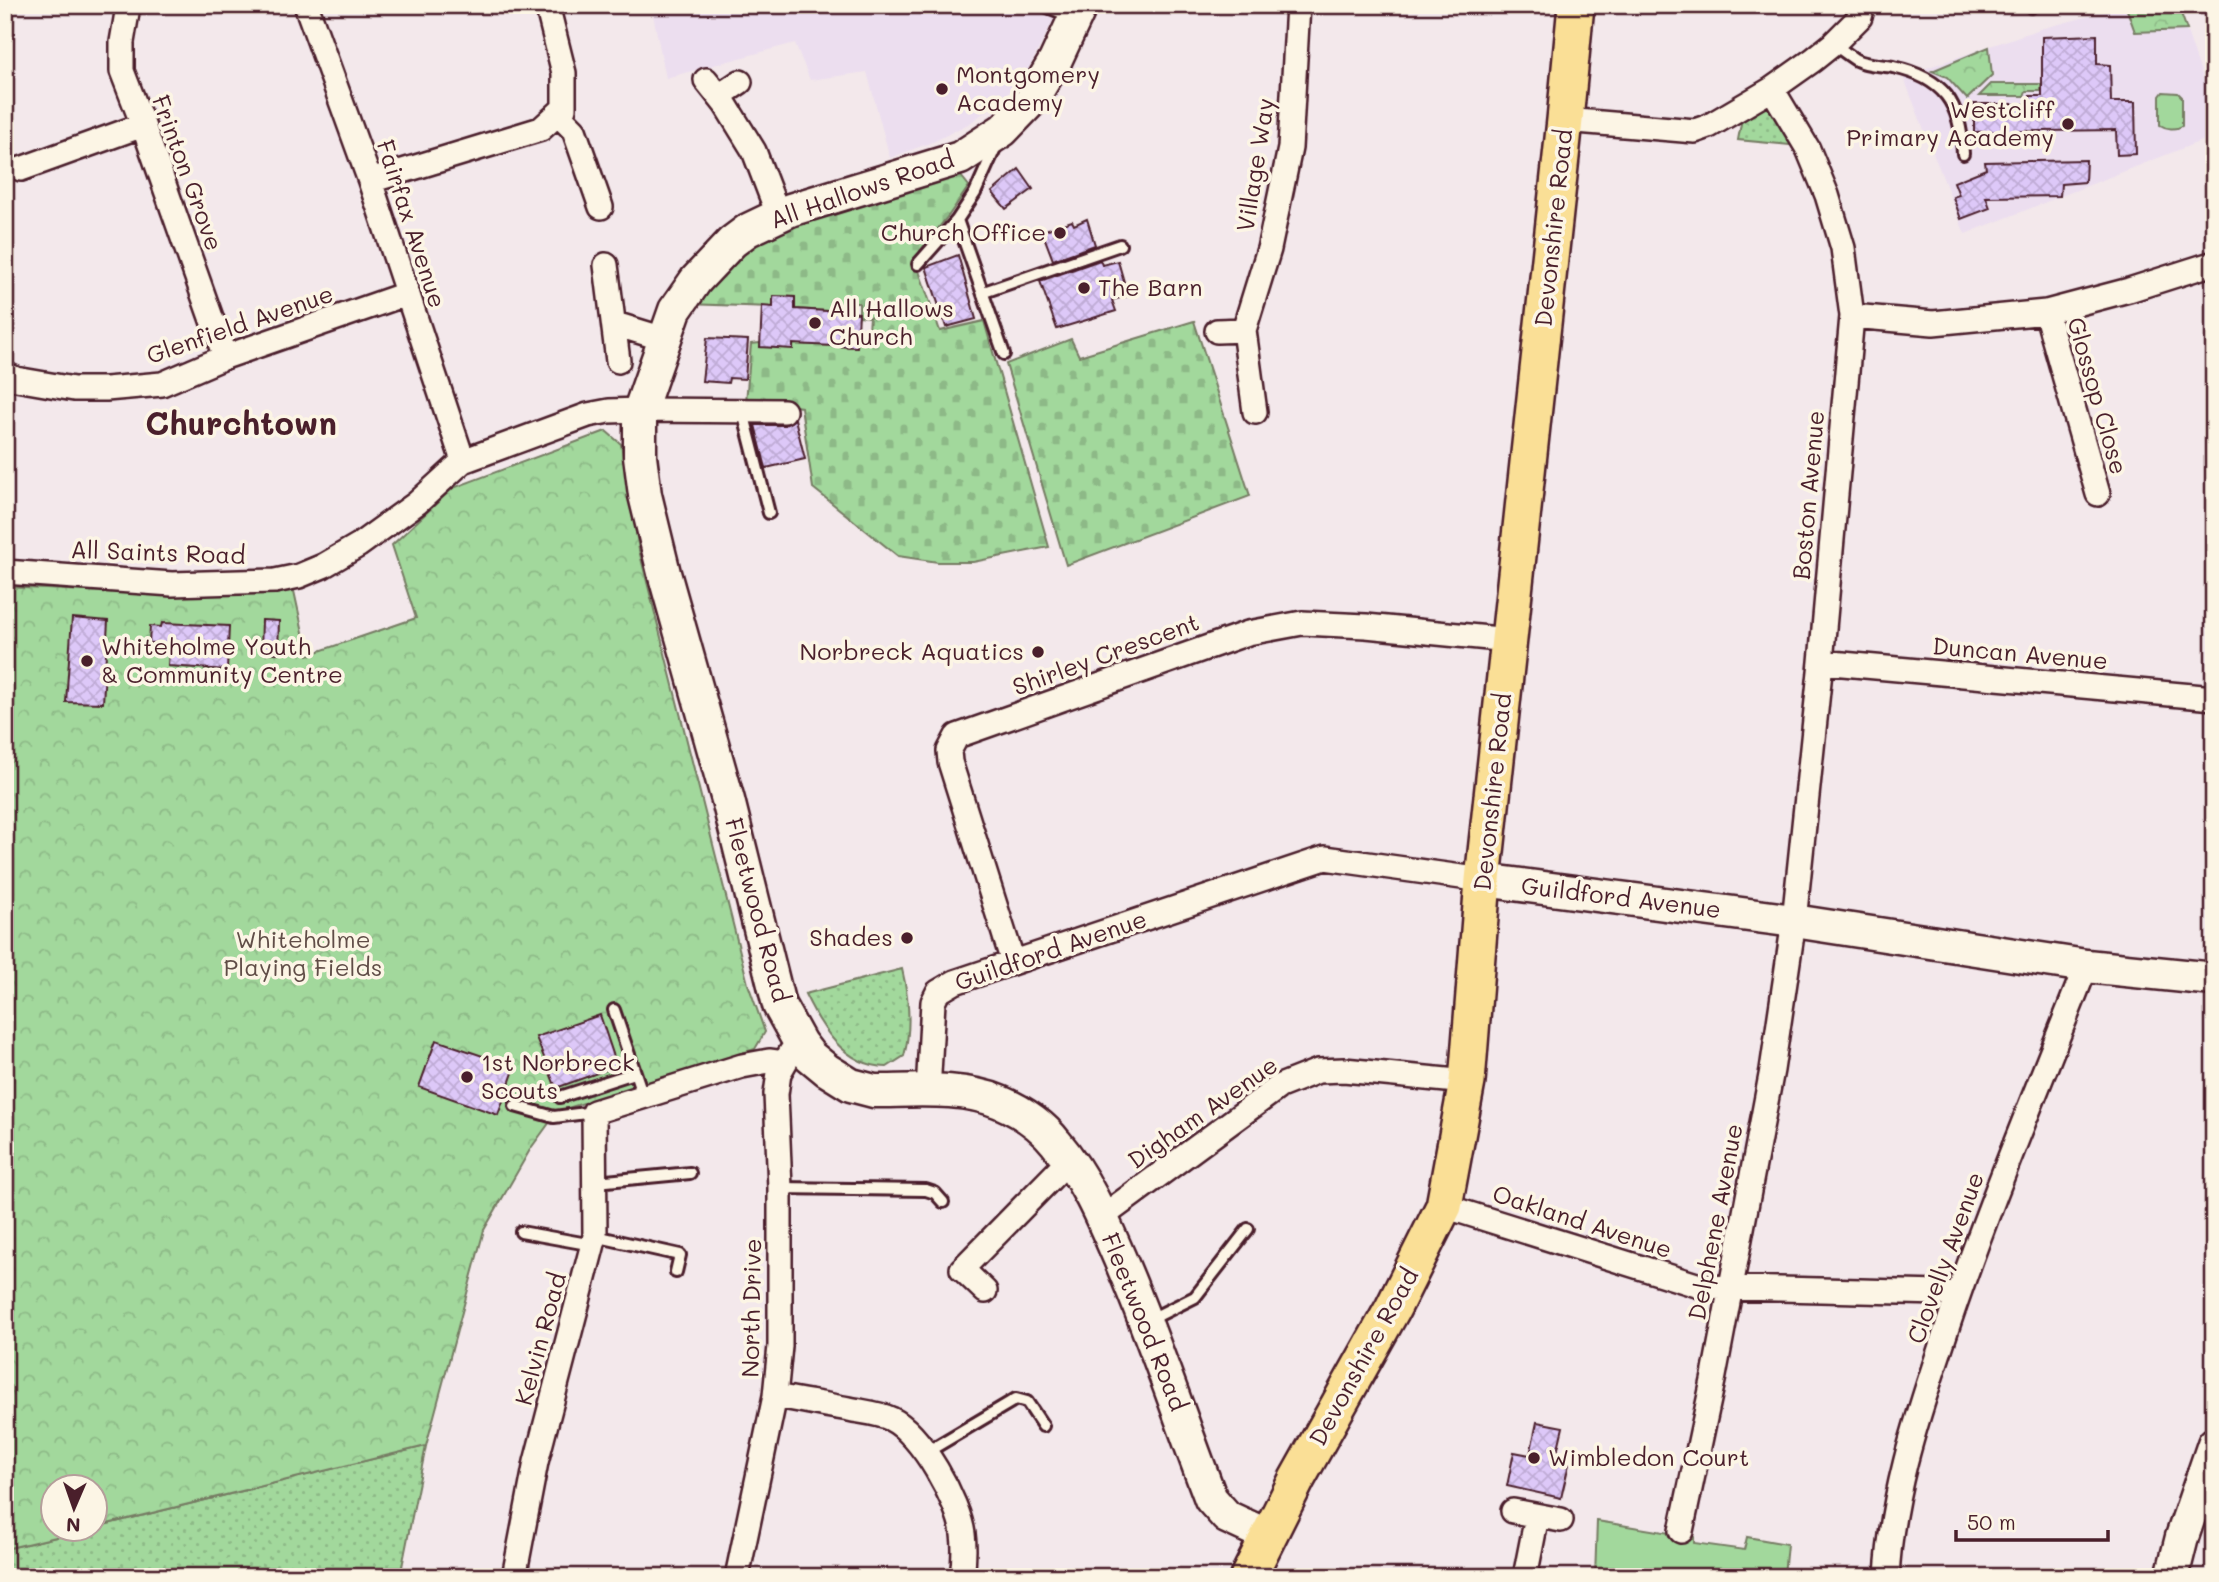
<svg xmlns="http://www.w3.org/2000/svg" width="2219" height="1582" font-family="Mali,sans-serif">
  <defs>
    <pattern id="grass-dots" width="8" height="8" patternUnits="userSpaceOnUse" patternTransform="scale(1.75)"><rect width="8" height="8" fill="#a2d89c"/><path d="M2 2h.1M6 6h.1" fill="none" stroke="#8db987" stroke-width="1.8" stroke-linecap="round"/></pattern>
    <pattern id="cemetery-stones" width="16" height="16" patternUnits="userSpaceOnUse" patternTransform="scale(1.75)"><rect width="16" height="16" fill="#a2d89c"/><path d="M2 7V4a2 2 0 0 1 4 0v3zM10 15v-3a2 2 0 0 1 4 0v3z" fill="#8db987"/></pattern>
    <pattern id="park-crowns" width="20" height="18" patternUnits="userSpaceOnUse" patternTransform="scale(1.75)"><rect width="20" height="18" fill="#a2d89c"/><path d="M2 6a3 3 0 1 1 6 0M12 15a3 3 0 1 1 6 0" fill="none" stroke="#8db987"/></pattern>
    <pattern id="building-cross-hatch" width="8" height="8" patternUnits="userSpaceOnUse" patternTransform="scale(1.75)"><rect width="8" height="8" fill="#ddc8f8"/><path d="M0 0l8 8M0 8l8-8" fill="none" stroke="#bfabd5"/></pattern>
  </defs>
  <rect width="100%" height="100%" fill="#f3e8eb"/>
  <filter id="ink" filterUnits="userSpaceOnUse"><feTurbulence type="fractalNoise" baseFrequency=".0143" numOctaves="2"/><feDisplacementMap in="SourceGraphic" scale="14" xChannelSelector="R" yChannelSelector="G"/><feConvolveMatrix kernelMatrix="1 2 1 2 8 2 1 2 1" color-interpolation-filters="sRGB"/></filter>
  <g filter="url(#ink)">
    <path fill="#ecdeef" d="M651,5H1061L1030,66L1005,97L970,123L935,141L890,158L867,72L810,80L795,43L666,78Z
      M2132,5H2178L2214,111V136L1965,234L1903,76L2040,29Z"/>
    <path fill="url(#grass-dots)" stroke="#767c64" stroke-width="2" d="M1768,101L1800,146L1738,140L1742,118Z
      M902,969C909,998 912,1027 904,1056L887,1067C844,1066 821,1027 805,994Z
      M426,1446L400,1577H5V1549L86,1530H94L95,1527Z"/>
    <path fill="url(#cemetery-stones)" stroke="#767c64" stroke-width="2" d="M957,171L969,186L949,215L920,251L918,268L940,331L984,321L1049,547L973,562H938L898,556L813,488L801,407L761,401L746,402L751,344L760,343L793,348V344L856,347L857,330H869L870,317L859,316V303H845L844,312L795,309V297L773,296V307L688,304L745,247L788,226Z
      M1194,321L1250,496L1066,565L1006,364L1071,339L1079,356Z"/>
    <path fill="url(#park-crowns)" stroke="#767c64" stroke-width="2" d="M2132,5H2178L2187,30L2135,32L2126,7Z
      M1989,47L1992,75L1967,99L1947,77L1932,71Z
      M1991,84H2041V91H2026L2024,96H1979Z
      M606,431L621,444L639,550L748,984L765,1032L755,1049L558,1111L531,1148L484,1230L426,1446L95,1527L94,1488H52V1530H86L5,1549V587L170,595L294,591L308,655L416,618L392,545L453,488Z"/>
    <path fill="#a2d89c" stroke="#767c64" stroke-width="2" d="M2163,92L2178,93L2182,97V126C2176,130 2166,129 2160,125V96Z
      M1597,1521L1694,1537V1543L1744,1550L1747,1537L1787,1544L1784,1575L1802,1577H1595Z"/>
    <path fill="url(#building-cross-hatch)" stroke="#4a1f2b" stroke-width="2" d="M2097,35V64L2110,65L2111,102H2135L2136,154L2117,155L2116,130L1974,132V104H2030V96H2042V37Z
      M2086,160L2085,182L2061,184L2060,196L1986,197L1990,208L1961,219L1953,197L1959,195L1954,182L1986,169L1985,162Z
      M1019,169L1033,189L1006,209L992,192Z
      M1087,219L1095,245L1053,260L1042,231L1072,221L1074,225Z
      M958,255L976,319L946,327L926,267Z
      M1100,260L1102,265L1118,261L1128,296L1112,300L1116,311L1057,329L1040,281Z
      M773,296L795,297V309L859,313L857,347L793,344V349L760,347L762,306L773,307Z
      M707,338L748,340L745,379L729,378L728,383L702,381Z
      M795,419L805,459L766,468L755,425H785Z
      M72,618L108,621L103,703L66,702Z
      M262,620L279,621L278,653L261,652Z
      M162,623L229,626L227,670L168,666L169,649L161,648V643H149L150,626L161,627Z
      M600,1015L617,1066L556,1088L536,1037Z
      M436,1040L515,1067L498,1115L419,1087Z
      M1537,1422L1563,1427L1555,1461L1569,1464L1561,1498L1507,1486L1514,1452L1530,1455Z"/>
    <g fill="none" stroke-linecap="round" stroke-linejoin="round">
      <defs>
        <path id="lane" d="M1043,5L1073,17
          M2031,7V5
          M1833,44C1841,49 1848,55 1856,60C1866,65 1881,65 1893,67C1944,78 1961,103 1963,154
          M996,146L975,193L957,220L1004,354
          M918,264L957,220
          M984,292L1120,245
          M743,412L769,513
          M614,1010L643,1096
          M560,1097L634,1073
          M515,1106L554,1117L594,1112
          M596,1182L690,1173
          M780,1188L926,1190L935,1193L943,1202
          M521,1232L593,1245
          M595,1236L680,1255L676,1272
          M1149,1320L1195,1297L1248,1229
          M925,1453L1016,1399L1027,1402L1043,1426"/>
        <path id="street" d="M131,5L128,7L122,42V71L143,125L225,357
          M306,5L370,181L463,461
          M706,80L725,104L754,151L778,214
          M719,96L740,82
          M558,114L574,130L601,207
          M1565,120L1695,131L1709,126L1772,89L1813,60L1833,44L1860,17L1863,5
          M21,169L143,125
          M370,181L541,129L564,108V73L547,5
          M606,265L618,361
          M2046,312L2098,494
          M1852,316L1933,323L2046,312L2129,290L2214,263
          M615,324L664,339
          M1217,331L1244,330
          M5,374L16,379L74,389H106L162,384L225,357L406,294
          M1255,412L1244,330L1269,249L1290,148L1298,5
          M5,572L172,584L275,581L299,576L323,566L359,545L417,503L463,461L588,415L609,411L640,410L784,411
          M1821,662L2214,698
          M1013,962L950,762L949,751L957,736L1248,633L1302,623L1366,626L1509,640
          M928,1092L933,1002L938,992L955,982L1325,858L1483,880
          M1444,1206L1703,1287L1941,1293L1957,1296
          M1102,1217L1280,1086L1318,1071L1344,1070L1467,1082
          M985,1291L962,1269L1069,1160
          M775,1396C800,1400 825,1405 849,1409C862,1412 879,1413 891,1419C921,1433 959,1502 963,1534C965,1549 964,1562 962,1577
          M1513,1511L1561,1520
          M1681,1531L1714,1376L1772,1070L1794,921L1821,662L1852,316L1843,248L1827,195L1808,149L1772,89
          M514,1577L536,1462L595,1236L594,1112L742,1066L769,1061L784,1063
          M737,1577L775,1396L780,1346V1188L776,1094L779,1073L791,1052
          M1525,1577L1537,1516
          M1887,1577C1891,1498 1915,1424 1940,1349C1982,1220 2036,1093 2086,966"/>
        <path id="secondary" d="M1081,5L1055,61L1031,101L1003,130L960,158L790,210L748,230L732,242L696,280L675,310L640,410V456L645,495L664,573L728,800L779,1005L800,1043L810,1056L827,1070L851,1085L874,1091C915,1091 961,1086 1000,1102C1021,1111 1042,1125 1056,1143C1086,1178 1104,1222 1122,1264C1155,1341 1181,1421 1211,1499L1227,1517L1268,1536
          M1483,880L1794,921L2086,966L2214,979
          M2172,1577L2182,1537L2214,1444"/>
        <path id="primary" d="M1248,1577L1297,1479L1393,1308L1444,1206L1467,1082L1483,880L1565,120L1576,5"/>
      </defs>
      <use href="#lane" stroke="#4a1f2b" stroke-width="16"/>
      <use href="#street" stroke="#4a1f2b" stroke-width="28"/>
      <use href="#secondary" stroke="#4a1f2b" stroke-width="37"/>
      <use href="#primary" stroke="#4a1f2b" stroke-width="40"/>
      <use href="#lane" stroke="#fcf5e5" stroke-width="10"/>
      <use href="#street" stroke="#fcf5e5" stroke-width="23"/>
      <use href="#secondary" stroke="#fcf5e5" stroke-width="32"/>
      <use href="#primary" stroke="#fadf96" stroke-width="35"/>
    </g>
  </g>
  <g fill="#4a1f2b" stroke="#fcf5e5" stroke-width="2.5">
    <circle cx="942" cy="89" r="7"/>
    <circle cx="2068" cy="124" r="7"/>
    <circle cx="1060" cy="233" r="7"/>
    <circle cx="1084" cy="288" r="7"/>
    <circle cx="815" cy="323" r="7"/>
    <circle cx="1038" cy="652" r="7"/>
    <circle cx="87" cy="661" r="7"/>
    <circle cx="907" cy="938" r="7"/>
    <circle cx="467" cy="1077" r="7"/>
    <circle cx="1534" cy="1458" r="7"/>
  </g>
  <g text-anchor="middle" stroke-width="7" stroke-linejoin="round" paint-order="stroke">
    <g font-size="24" fill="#4a1f2b" stroke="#fcf5e5" text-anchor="start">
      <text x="956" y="83">Montgomery<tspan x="956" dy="28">Academy</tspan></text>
      <text x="2054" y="118" text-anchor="end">Westcliff<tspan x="2054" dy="28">Primary Academy</tspan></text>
      <text x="1046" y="241" text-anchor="end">Church Office</text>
      <text x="1098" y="296">The Barn</text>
      <text x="829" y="317">All Hallows<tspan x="829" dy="28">Church</tspan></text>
      <text x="101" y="655">Whiteholme Youth<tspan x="101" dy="28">&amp; Community Centre</tspan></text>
      <text x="1024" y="660" text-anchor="end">Norbreck Aquatics</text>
      <text x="893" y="946" text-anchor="end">Shades</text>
      <text x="481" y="1071">1st Norbreck<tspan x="481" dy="28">Scouts</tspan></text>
      <text x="1548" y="1466">Wimbledon Court</text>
    </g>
    <g font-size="24" fill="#4a1f2b" stroke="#fcf5e5">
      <text transform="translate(1256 165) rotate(-81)" y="8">Village Way</text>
      <text transform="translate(187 173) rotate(70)" y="8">Frinton Grove</text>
      <text transform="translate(862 190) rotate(-19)" y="8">All Hallows Road</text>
      <text transform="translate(411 224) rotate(72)" y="8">Fairfax Avenue</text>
      <text transform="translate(1554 228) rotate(-84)" y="8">Devonshire Road</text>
      <text transform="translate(240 325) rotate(-19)" y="8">Glenfield Avenue</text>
      <text transform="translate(2097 396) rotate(74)" y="8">Glossop Close</text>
      <text transform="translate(1809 495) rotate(-85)" y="8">Boston Avenue</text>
      <text transform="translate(158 553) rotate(2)" y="8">All Saints Road</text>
      <text transform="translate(2020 654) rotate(5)" y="8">Duncan Avenue</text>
      <text transform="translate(1106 655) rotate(-20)" y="8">Shirley Crescent</text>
      <text transform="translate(1493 792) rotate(-84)" y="8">Devonshire Road</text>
      <text transform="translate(1621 898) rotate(7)" y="8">Guildford Avenue</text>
      <text transform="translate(757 910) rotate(75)" y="8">Fleetwood Road</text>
      <text transform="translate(1051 951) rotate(-19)" y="8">Guildford Avenue</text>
      <text transform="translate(1203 1113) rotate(-35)" y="8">Digham Avenue</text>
      <text transform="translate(1582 1222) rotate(18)" y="8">Oakland Avenue</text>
      <text transform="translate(1716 1222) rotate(-79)" y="8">Delphene Avenue</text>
      <text transform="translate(1946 1258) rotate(-70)" y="8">Clovelly Avenue</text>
      <text transform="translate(752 1308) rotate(-89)" y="8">North Drive</text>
      <text transform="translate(1144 1322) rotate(68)" y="8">Fleetwood Road</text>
      <text transform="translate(541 1339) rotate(-75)" y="8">Kelvin Road</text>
      <text transform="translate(1364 1357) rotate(-61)" y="8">Devonshire Road</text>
    </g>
    <g font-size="24" fill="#604d47" stroke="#fcf5e5">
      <text x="303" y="948">Whiteholme<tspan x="303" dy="28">Playing Fields</tspan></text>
    </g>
    <g font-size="32" font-weight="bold" fill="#4a1f2b" stroke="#fcf5e5">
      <text x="241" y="435">Churchtown</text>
    </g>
  </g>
  <rect width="2219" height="1582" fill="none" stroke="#fcf5e5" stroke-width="28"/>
  <rect x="14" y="14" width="2191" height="1554" fill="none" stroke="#4a1f2b" stroke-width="2.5" filter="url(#ink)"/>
  <g transform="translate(74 1508) rotate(182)"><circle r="33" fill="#fcf5e5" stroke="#b59f9b" stroke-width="2"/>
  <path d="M0-5L12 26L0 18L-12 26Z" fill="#4a1f2b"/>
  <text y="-10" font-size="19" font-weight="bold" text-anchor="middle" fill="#4a1f2b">N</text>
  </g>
  <path d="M1956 1530v10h152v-10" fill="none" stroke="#4a1f2b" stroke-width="3.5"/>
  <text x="1967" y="1530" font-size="21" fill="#4a1f2b" stroke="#fcf5e5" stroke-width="5" paint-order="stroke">50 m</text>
</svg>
